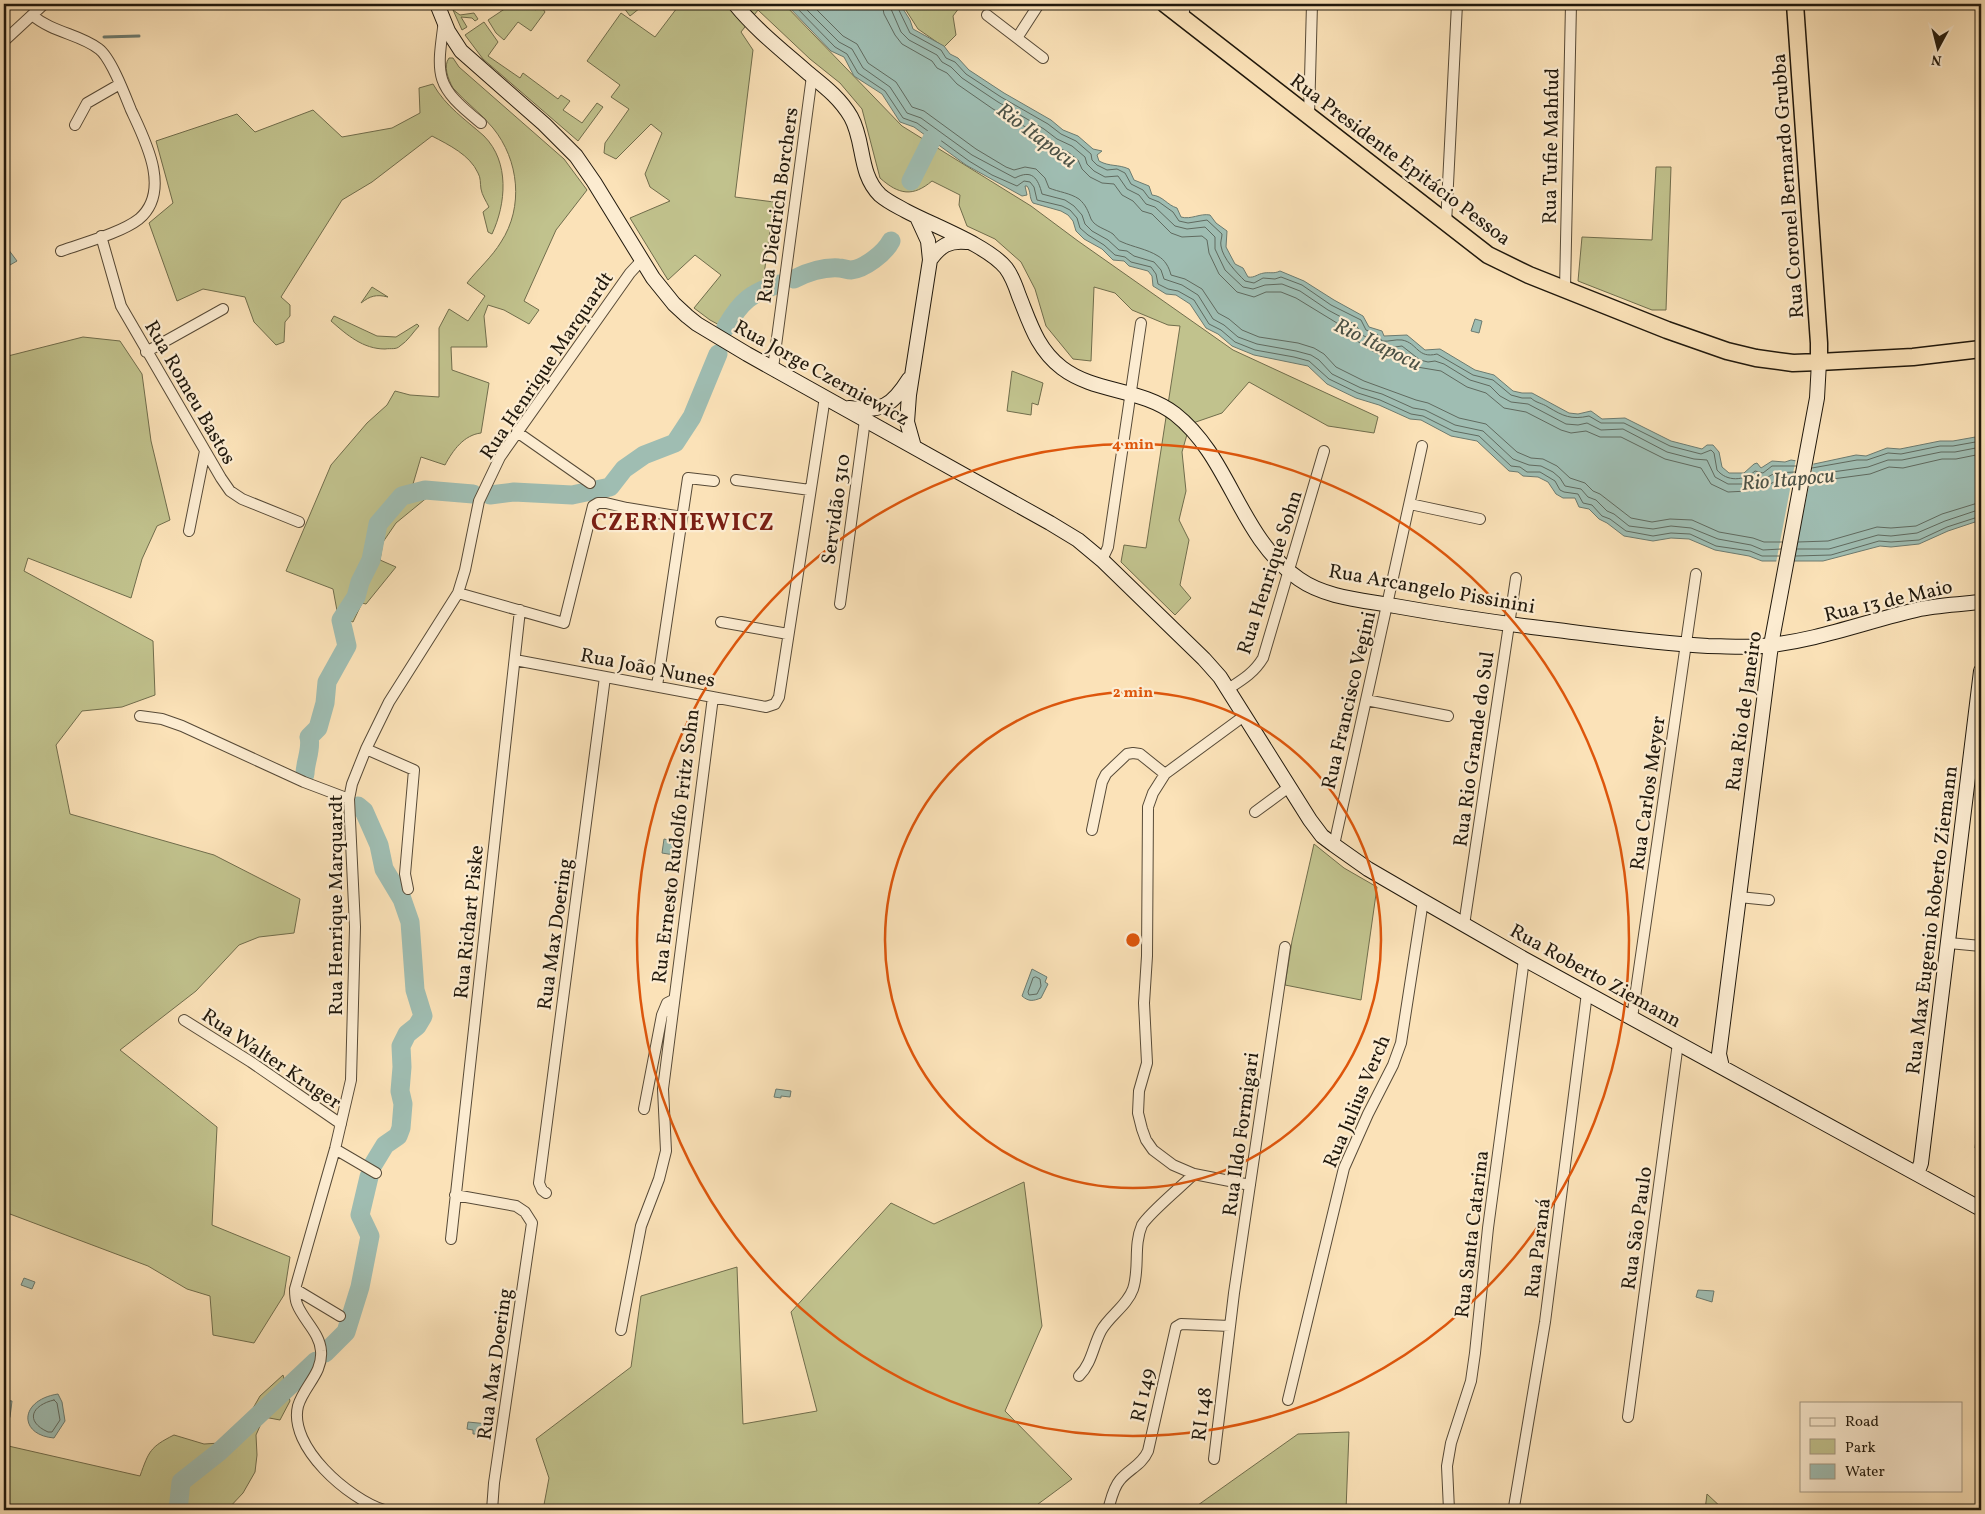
<svg xmlns="http://www.w3.org/2000/svg" width="1985" height="1514" font-family="Vollkorn,serif">
  <rect width="100%" height="100%" fill="#fbe2b8"/>
  <filter id="stains"><feTurbulence type="fractalNoise" baseFrequency=".004" numOctaves="4"/><feColorMatrix values="0 0 0 0 .2 0 0 0 0 .09 0 0 0 0 .02 0 0 0 .5 -.17"/></filter>
  <radialGradient id="worn" r=".72"><stop offset=".6" stop-color="#630" stop-opacity="0"/><stop offset="1" stop-color="#630" stop-opacity=".3"/></radialGradient>
  <path fill="#c1c28d" stroke="#706d4c" d="M512,4H531L535,10L541,6L545,12L531,31L518,22L504,40L496,33L488,20Z
    M621,4H645L630,16Z
    M680,4H784L902,126L1031,206L1078,241L1233,350L1378,417L1374,433L1328,426L1249,382L1222,413L1190,424L1182,452L1186,491L1179,520L1189,540L1180,585L1191,598L1175,615L1121,562L1124,545L1146,548L1180,326L1168,325L1132,310L1115,293L1094,287L1091,361L1073,359L1046,326L1035,289L1021,262L995,239L967,226L959,205L960,195L932,181C913,197 899,195 880,178L862,109L840,83L810,59L758,10L741,32L753,50L735,197L774,202L763,282L776,284L774,295C747,300 744,309 732,332L710,320L694,308L721,275L695,255L668,280L630,218L670,201L650,187L645,174L662,133L651,124L616,159L604,153L605,143L629,109L611,97L620,85L587,61L621,13L655,37Z
    M902,4H962L953,16L956,35L944,47L918,29Z
    M453,10L460,15L474,13L478,19L475,21L472,18L461,17L467,27L462,30Z
    M484,22L498,42L488,56L520,78L523,73L558,99L561,95L570,101L563,110L582,123L597,103L603,107L578,141L483,59L465,35Z
    M449,58H453L459,67L564,159L587,190L556,230L524,301L539,310L529,324L504,310L488,305L484,316L487,347H451L452,370L489,383L481,433C464,435 453,450 445,465L421,457L413,484L423,488L471,491L469,497L438,493L429,496L396,523L383,542L380,560L396,567L366,604L362,603L353,622L338,616L333,589L286,571L331,465L367,423L387,405L395,391L410,395L439,397V328L449,309L468,321L485,296L467,283C478,269 492,257 501,242C524,207 519,160 493,128C481,113 465,102 453,88C448,79 443,66 449,58Z
    M433,84C446,107 465,119 484,136C510,162 506,204 492,234L488,232L483,212L489,207C486,201 482,195 481,189C480,183 481,178 478,173C470,155 449,145 432,136L372,182L342,200L281,297L290,305V316L285,322L284,342L276,345L254,322L245,297L203,289L177,301L149,223L173,203L156,141L237,114L255,132L313,110L342,137L392,128L420,113L419,88Z
    M1656,167H1671L1666,310H1652L1578,281L1582,237L1652,240Z
    M372,287L388,297C376,294 370,296 361,303Z
    M334,316L377,336L396,337L417,324L419,326C413,332 408,341 400,346C396,350 391,348 385,349C363,349 347,335 331,321Z
    M83,337L120,341L142,374L151,441L170,520L157,526L142,559L131,598L28,558L24,571L153,641L155,695L122,707L82,711L56,745L70,814L214,855L300,899L294,933L259,937L239,945L196,991L120,1050L217,1127L212,1225L290,1257L284,1295L254,1343L213,1335L210,1296L187,1289L148,1266L10,1214L4,1225V357Z
    M1012,371L1043,383L1038,405L1032,403L1031,415L1007,411Z
    M1314,844L1344,868L1377,887L1361,1000L1285,985L1292,941Z
    M1981,1095V1147L1975,1148Z
    M1024,1182L1042,1326L1005,1411L1072,1479L1030,1510H543L549,1478L536,1439L631,1367L641,1296L737,1267L743,1424L817,1411L791,1312L891,1203L934,1224Z
    M283,1375L290,1401L280,1420L264,1417L256,1435L257,1455L255,1472L243,1493L227,1510H4V1445L140,1476C149,1451 150,1447 174,1435L204,1444L220,1443L240,1431L260,1396Z
    M1349,1432L1346,1510H1191L1298,1434Z
    M1707,1494L1724,1510H1705Z"/>
  <path fill="#9fbdb2" stroke="#6c7b70" d="M786,4H900L910,20L913,29L944,46L950,54L958,58L969,70L1004,93L1051,120L1063,130L1078,136L1093,149L1102,151L1097,155L1099,161C1110,167 1118,164 1129,169L1134,180L1149,186L1152,195C1163,196 1167,205 1177,208L1181,217C1191,220 1200,213 1210,215L1216,223L1227,231L1226,247L1235,264L1243,268L1248,277C1255,278 1257,274 1264,273C1270,272 1274,274 1280,271L1304,281L1334,300L1363,316L1369,327L1382,331L1384,336L1407,335L1425,350L1440,349L1475,370L1494,375L1513,391L1522,393H1532L1569,413L1578,414L1591,411L1602,419L1625,418L1671,441L1702,449L1707,445H1713L1719,452L1722,467L1729,473H1744L1754,464L1757,463L1761,468L1772,461L1785,462L1791,460L1814,464L1856,455L1866,456L1887,448L1900,449L1940,441H1953L1981,436V520L1948,531L1919,544L1891,547L1880,546L1823,561H1762L1749,556L1715,550L1689,539L1671,538L1653,541L1624,536L1607,523L1599,519L1589,509L1579,507L1575,498H1563L1556,494L1548,482L1538,477L1523,476L1518,472L1509,471L1477,441L1451,436L1421,420L1410,419L1379,405L1356,398L1327,384L1308,366L1254,355L1232,346L1218,334L1206,328L1190,304L1176,295L1166,294L1153,286L1152,276L1148,271L1129,266L1124,261L1113,260L1102,249L1084,239L1076,231L1073,221L1068,215L1061,211L1033,203C1029,198 1031,191 1027,186H1025L1027,195L1022,196L966,165L914,127L900,122L882,94L854,76L844,57L831,51Z
    M8,249L17,261L10,265L4,256V252Z
    M1475,319L1482,321L1479,333L1471,331Z
    M664,839L682,843L680,856L662,853Z
    M1032,969L1047,977L1045,982L1048,984L1041,998C1033,1001 1029,1002 1022,996Z
    M776,1089L791,1091L790,1097L781,1096V1098L774,1097Z
    M24,1278L35,1282L32,1289L21,1285Z
    M1698,1290L1714,1291L1712,1302L1696,1297Z
    M58,1394L62,1402L65,1421L54,1438C18,1435 19,1400 58,1394Z
    M4,1400L12,1401L10,1417L4,1428Z
    M468,1422L488,1424L487,1432L481,1431V1434H473V1430L467,1429Z"/>
  <path fill="#fbe2b8" d="M1796,458L1814,461L1793,563H1776Z"/>
  <g fill="none" stroke-linecap="round" stroke-linejoin="round">
    <path stroke="#606a5f" stroke-width="1" d="M793,4L835,47L847,54L858,73L885,91L903,118L917,123L969,161L992,175L1017,186L1024,181L1030,182L1034,187L1037,200L1062,206L1070,210L1077,218L1080,228L1088,235L1104,245L1115,255L1125,257L1131,262L1151,267L1156,274L1158,284L1168,289L1178,291L1194,300L1209,324L1221,330L1235,342L1255,350L1294,357L1309,361L1329,379L1358,393L1380,400L1411,414L1423,416L1453,431L1479,436L1511,466L1520,467L1527,472H1540L1555,481L1560,490L1564,492L1578,494L1583,503L1592,505L1602,516L1610,519L1626,531L1653,536L1671,533L1690,534L1716,546L1750,551L1762,556H1779
      M801,4L839,42L852,49L863,68L890,87L907,113L921,118L972,155L1015,178C1032,169 1038,178 1042,194L1065,200L1074,206L1082,215L1085,224L1092,231L1108,240L1119,250L1127,251L1134,256L1154,262L1161,270L1164,279L1182,285L1198,295L1213,319L1224,325L1238,337L1257,344L1296,351L1311,355L1319,360L1332,374L1361,388L1382,394L1413,408L1425,410L1455,425L1483,431L1513,459L1529,465L1541,466L1553,472L1560,478L1565,486L1581,489L1588,497L1596,500L1607,511L1614,514L1629,526L1653,529L1671,526L1691,528L1718,539L1751,545L1763,550L1781,549
      M811,4L843,36L857,44L868,63L896,82L912,107L924,111L976,149L1006,167L1014,170L1025,167L1036,169L1045,178L1049,188C1059,192 1070,193 1079,199C1086,205 1088,211 1091,219C1095,227 1106,229 1113,234C1116,237 1118,241 1122,242C1133,247 1147,249 1158,256C1165,260 1169,267 1171,275L1185,279L1202,289L1218,313L1229,319L1242,330L1259,337L1298,343L1314,348L1324,354L1336,367L1364,381L1416,400L1428,403L1459,418L1486,424L1517,452L1531,458L1543,459L1557,466L1570,478L1585,483L1593,491L1600,494L1631,518L1652,522L1670,519L1692,520L1719,532L1753,538L1764,542H1782
      M882,4L884,14L895,35L902,44L932,61L937,68L947,73L957,84L993,109L1040,135L1053,146L1068,152L1078,160L1082,169L1090,177L1102,183L1114,184L1122,195L1133,201L1142,211L1152,214L1171,233L1182,237L1202,236L1207,240L1209,253L1219,274L1237,292L1254,297L1266,292H1281L1296,298L1350,331L1357,341L1376,353L1387,355L1399,354L1417,367L1441,371L1467,387L1486,393L1504,408L1526,412L1561,430L1571,433L1586,431L1600,437H1621L1665,459L1701,468L1711,484L1728,492L1748,491L1758,486L1768,485L1778,480L1794,479
      M890,4L891,9L901,32L909,40L937,55L942,62L951,67L962,78L998,102L1044,129L1057,139L1072,146L1085,157L1087,164L1094,171L1105,177L1118,176L1127,189L1139,195L1146,204L1155,207L1175,226L1187,229L1205,227L1215,237V249L1225,270L1243,287L1253,289L1265,285L1282,284L1300,291L1328,310L1356,325L1362,335L1374,341L1379,346L1387,348L1402,346L1420,360L1428,362L1435,361L1444,364L1470,380L1490,386L1500,396L1511,402L1528,404L1566,424L1578,425L1587,423L1601,430L1623,429L1667,452L1694,459L1707,460L1715,477L1728,484H1746L1756,478H1766L1775,473L1795,472
      M896,4L910,33L941,50L946,58L955,62L966,74L1001,97L1048,124L1061,134L1076,141L1091,154L1092,160L1097,165L1107,170L1117,169L1125,173L1131,184L1143,190L1149,198L1159,202L1173,212L1179,221L1188,223L1207,220L1222,234C1222,238 1220,242 1221,246C1223,259 1237,273 1245,281L1254,283L1263,278L1275,279L1281,277L1302,285L1331,305L1361,320L1366,330L1378,335L1382,341C1389,342 1395,339 1402,340C1418,343 1417,359 1437,354L1473,375L1493,380L1511,395L1522,398H1531C1536,403 1542,403 1548,407C1563,416 1571,420 1589,416L1601,423H1624L1670,446L1701,454L1711,450L1714,453L1717,470C1727,482 1744,481 1755,471L1763,473L1772,466H1796
      M1812,468L1857,460H1867L1888,453L1901,454L1940,446H1953L1981,441
      M1811,475L1868,467L1888,460H1902L1941,452H1955L1981,447
      M1810,482L1870,474L1889,467L1903,468L1942,459H1956L1981,454
      M1798,542L1828,541L1877,527L1891,528L1916,526L1942,514L1981,502
      M1797,549H1829L1878,535L1891,536L1917,533L1945,521L1981,509
      M1796,556L1831,555L1879,541L1891,542L1919,540L1947,527L1981,516
      M1036,977L1040,979L1041,986L1037,994L1029,995L1028,992L1033,978Z
      M54,1400L57,1403L60,1420L52,1432H48C24,1421 32,1405 54,1400Z"/>
    <path stroke="#6c7b70" stroke-width="3" d="M104,37L139,36"/>
    <path stroke="#9fbdb2" stroke-width="19" d="M911,181L932,139
      M794,279C808,272 824,267 839,268C843,268 847,270 851,270C864,269 885,253 891,241
      M726,327C741,301 751,293 779,284
      M490,495L514,492L572,495L610,487L624,469L644,455L675,443L692,417L718,354
      M305,774C305,762 312,749 309,737L318,728L325,703L327,682L347,646L341,620L356,597L360,582L371,560L378,524L402,496L425,490L473,494
      M358,806L364,811L379,845L384,869L402,899L410,922L415,990L423,1016L417,1026L407,1034L401,1046L402,1067L400,1091L403,1104L401,1128L398,1136L385,1145L371,1168
      M325,1353L346,1332L360,1287L370,1236L360,1215L369,1177
      M178,1510L181,1482L219,1452L316,1361"/>
    <defs>
      <path id="minor" d="M32,15C53,33 80,34 99,49C111,58 125,95 131,110C145,140 172,191 139,219C121,233 83,243 61,251
        M987,15L1043,58
        M1183,17L1185,4
        M444,21C436,78 435,86 481,123
        M1017,38L1039,4
        M4,41L44,4
        M1309,116L1312,4
        M75,125L87,103L120,84
        M1446,224L1457,4
        M101,236L121,306L221,478L230,491L242,499L299,522
        M1565,289L1571,4
        M146,352L223,309
        M773,368L812,76
        M517,432L590,483
        M736,480L810,490
        M1410,504L1480,519
        M189,531L205,451
        M1102,560L1108,547L1141,323
        M458,593L564,623L593,506L598,503H606L627,508L682,517
        M840,604L865,420
        M721,622L788,634
        M515,660L766,707L775,704L779,697L825,397
        M657,686L688,478L714,481
        M1228,689C1242,680 1254,673 1263,658L1324,451
        M1366,700L1448,716
        M140,716L162,719L182,726L304,782L349,799
        M1244,716L1165,774L1153,793L1148,807L1147,956L1144,1003L1147,1063L1139,1091L1138,1113L1142,1129L1146,1140L1153,1150L1173,1165L1194,1174L1250,1185
        M366,749L414,770L405,874L408,889
        M1255,812L1289,787
        M1092,830L1102,782L1106,774L1127,754L1133,753L1140,754L1165,774
        M1334,845L1422,446
        M1739,897L1769,900
        M1464,925L1516,578
        M1949,943L1981,946
        M1632,1018L1696,574
        M184,1020L251,1062L341,1124
        M644,1109L662,1015L667,1003L673,1000
        M335,1149L376,1173
        M546,1193L542,1190L539,1183L605,677
        M455,1195L516,1206L525,1212L532,1223L494,1483L492,1510
        M451,1239L520,610
        M295,1289L340,1316
        M621,1330L641,1226L659,1179L666,1151L663,1089L713,697
        M1079,1376C1092,1363 1093,1346 1101,1331C1109,1316 1127,1306 1133,1289C1140,1268 1133,1246 1142,1225C1149,1213 1182,1186 1194,1174
        M1288,1400L1344,1168L1368,1114L1393,1065L1401,1043L1423,901
        M1628,1417L1678,1043
        M1214,1459L1234,1293L1285,947
        M1514,1507L1545,1322L1587,993
        M384,1510C349,1499 288,1447 298,1406C304,1386 323,1373 321,1351C320,1333 303,1320 297,1304C295,1299 295,1294 295,1289L335,1149L351,1080L355,927L349,799L352,784L366,749L389,702L458,593L465,570L479,501L500,457L630,273L642,260
        M1108,1510C1111,1500 1113,1488 1120,1480C1129,1469 1142,1465 1148,1451L1176,1327L1181,1324L1230,1326
        M1449,1510L1447,1466L1451,1443L1471,1381L1475,1353L1488,1228L1524,959"/>
      <path id="secondary" d="M437,4L448,31L461,51L544,124L576,156L594,182L653,278L674,304L687,316L697,324L747,354L1050,523L1078,540L1102,560L1204,659L1220,677L1310,820L1322,836L1334,845L1368,869L1423,901L1524,959L1981,1209
        M735,4C756,30 783,51 808,73C824,86 840,98 851,117C865,142 858,173 880,195C888,202 897,206 906,211C934,226 987,245 1006,268C1012,276 1016,287 1019,296C1030,323 1037,349 1062,368C1095,393 1141,388 1175,414C1231,458 1238,536 1299,579C1326,598 1363,600 1395,606C1440,614 1486,621 1532,627C1591,634 1649,643 1708,646C1726,646 1745,648 1762,646C1817,641 1867,621 1920,609C1940,605 1961,604 1981,602
        M930,260C940,246 949,240 967,242
        M849,408C882,412 892,406 909,379
        M914,447L907,422L909,395L930,260L928,241L917,217
        M1722,1067L1719,1054L1771,645L1817,398L1819,362
        M1917,1174L1921,1163L1981,671"/>
      <path id="trunk" d="M1165,4L1488,255L1529,275L1667,330L1727,351L1756,358L1793,363L1819,362L1913,357L1981,349
        M1795,4L1819,343V362"/>
    </defs>
    <use href="#minor" stroke="#574a37" stroke-width="12"/>
    <use href="#secondary" stroke="#20180c" stroke-width="16"/>
    <use href="#trunk" stroke="#20180c" stroke-width="19"/>
    <use href="#minor" stroke="#fcecd1" stroke-width="10"/>
    <use href="#secondary" stroke="#fcecd1" stroke-width="14"/>
    <use href="#trunk" stroke="#fbe2b8" stroke-width="16"/>
  </g>
  <g fill="none" stroke="#de560c" stroke-width="2.5">
    <circle cx="1133" cy="940" r="248"/>
    <circle cx="1133" cy="940" r="496"/>
  </g>
  <g text-anchor="middle" stroke-width="4.5" stroke-linejoin="round" paint-order="stroke">
    <g font-size="20" fill="#20180c" stroke="#fcecd1">
      <text transform="translate(1550 146) rotate(-89)" y="7">Rua Tufie Mahfud</text>
      <text transform="translate(1401 159) rotate(37)" y="7">Rua Presidente Epitácio Pessoa</text>
      <text transform="translate(1787 186) rotate(-94)" y="7">Rua Coronel Bernardo Grubba</text>
      <text transform="translate(777 205) rotate(-82)" y="7">Rua Diedrich Borchers</text>
      <text transform="translate(546 365) rotate(-56)" y="7">Rua Henrique Marquardt</text>
      <text transform="translate(822 372) rotate(29)" y="7">Rua Jorge Czerniewicz</text>
      <text transform="translate(191 392) rotate(60)" y="7">Rua Romeu Bastos</text>
      <text transform="translate(835 509) rotate(-82)" y="7">Servidão 310</text>
      <text transform="translate(1269 572) rotate(-72)" y="7">Rua Henrique Sohn</text>
      <text transform="translate(1432 588) rotate(10)" y="7">Rua Arcangelo Pissinini</text>
      <text transform="translate(1888 600) rotate(-13)" y="7">Rua 13 de Maio</text>
      <text transform="translate(648 667) rotate(11)" y="7">Rua João Nunes</text>
      <text transform="translate(1348 700) rotate(-77)" y="7">Rua Francisco Vegini</text>
      <text transform="translate(1743 711) rotate(-82)" y="7">Rua Rio de Janeiro</text>
      <text transform="translate(1473 749) rotate(-82)" y="7">Rua Rio Grande do Sul</text>
      <text transform="translate(1647 793) rotate(-82)" y="7">Rua Carlos Meyer</text>
      <text transform="translate(675 846) rotate(-83)" y="7">Rua Ernesto Rudolfo Fritz Sohn</text>
      <text transform="translate(335 905) rotate(-90)" y="7">Rua Henrique Marquardt</text>
      <text transform="translate(1931 920) rotate(-83)" y="7">Rua Max Eugenio Roberto Ziemann</text>
      <text transform="translate(468 922) rotate(-84)" y="7">Rua Richart Piske</text>
      <text transform="translate(554 934) rotate(-82)" y="7">Rua Max Doering</text>
      <text transform="translate(1596 975) rotate(29)" y="7">Rua Roberto Ziemann</text>
      <text transform="translate(272 1058) rotate(34)" y="7">Rua Walter Kruger</text>
      <text transform="translate(1356 1101) rotate(-67)" y="7">Rua Julius Verch</text>
      <text transform="translate(1240 1134) rotate(-82)" y="7">Rua Ildo Formigari</text>
      <text transform="translate(1636 1228) rotate(-82)" y="7">Rua São Paulo</text>
      <text transform="translate(1471 1234) rotate(-83)" y="7">Rua Santa Catarina</text>
      <text transform="translate(1537 1248) rotate(-83)" y="7">Rua Paraná</text>
      <text transform="translate(494 1364) rotate(-82)" y="7">Rua Max Doering</text>
      <text transform="translate(1142 1395) rotate(-78)" y="7">RI 149</text>
      <text transform="translate(1201 1414) rotate(-83)" y="7">RI 148</text>
    </g>
    <g font-size="21" font-style="italic" fill="#4c5246" stroke="#fcecd1">
      <text transform="translate(1037 135) rotate(37)" y="7">Rio Itapocu</text>
      <text transform="translate(1378 344) rotate(26)" y="7">Rio Itapocu</text>
      <text transform="translate(1788 479) rotate(-5)" y="7">Rio Itapocu</text>
    </g>
    <g font-size="25" font-weight="bold" letter-spacing="1" fill="#7a1f14" stroke="#fcecd1">
      <text x="683" y="530">CZERNIEWICZ</text>
    </g>
  </g>
  <circle cx="1133" cy="940" r="8" fill="#de560c" stroke="#fcecd1" stroke-width="2.5"/>
  <g font-size="15" text-anchor="middle" font-weight="bold" fill="#de560c" stroke="#fcecd1" stroke-width="4.5" stroke-linejoin="round" paint-order="stroke">
    <text x="1133" y="449">4 min</text>
    <text x="1133" y="697">2 min</text>
  </g>
  <rect width="1985" height="1514" fill="none" stroke="#fbe2b8" stroke-width="20"/>
  <rect x="5" y="5" width="1975" height="1504" fill="none" stroke="#20180c" stroke-width="2.5"/>
  <rect x="10" y="10" width="1965" height="1494" fill="none" stroke="#20180c"/>
  <rect x="1800" y="1402" width="162" height="90" fill="#fcecd1" stroke="#a49782"/>
  <rect x="1810" y="1418" width="25" height="8" fill="#fcecd1" stroke="#a49782"/>
  <text x="1845" y="1426" font-size="15" fill="#20180c">Road</text>
  <rect x="1810" y="1439" width="25" height="15" fill="#c1c28d" stroke="#a49782"/>
  <text x="1845" y="1452" font-size="15" fill="#20180c">Park</text>
  <rect x="1810" y="1464" width="25" height="15" fill="#9fbdb2" stroke="#a49782"/>
  <text x="1845" y="1476" font-size="15" fill="#20180c">Water</text>
  <g transform="translate(1938 48) rotate(187)" stroke="#fcecd1" stroke-width="4" paint-order="stroke">
  <path d="M0-4L9 19L0 12L-9 19Z" fill="#20180c"/>
  <text y="-8" font-size="14" font-weight="bold" text-anchor="middle" fill="#20180c">N</text>
  </g>
  <rect width="100%" height="100%" filter="url(#stains)"/>
  <rect width="100%" height="100%" fill="url(#worn)"/>
</svg>
